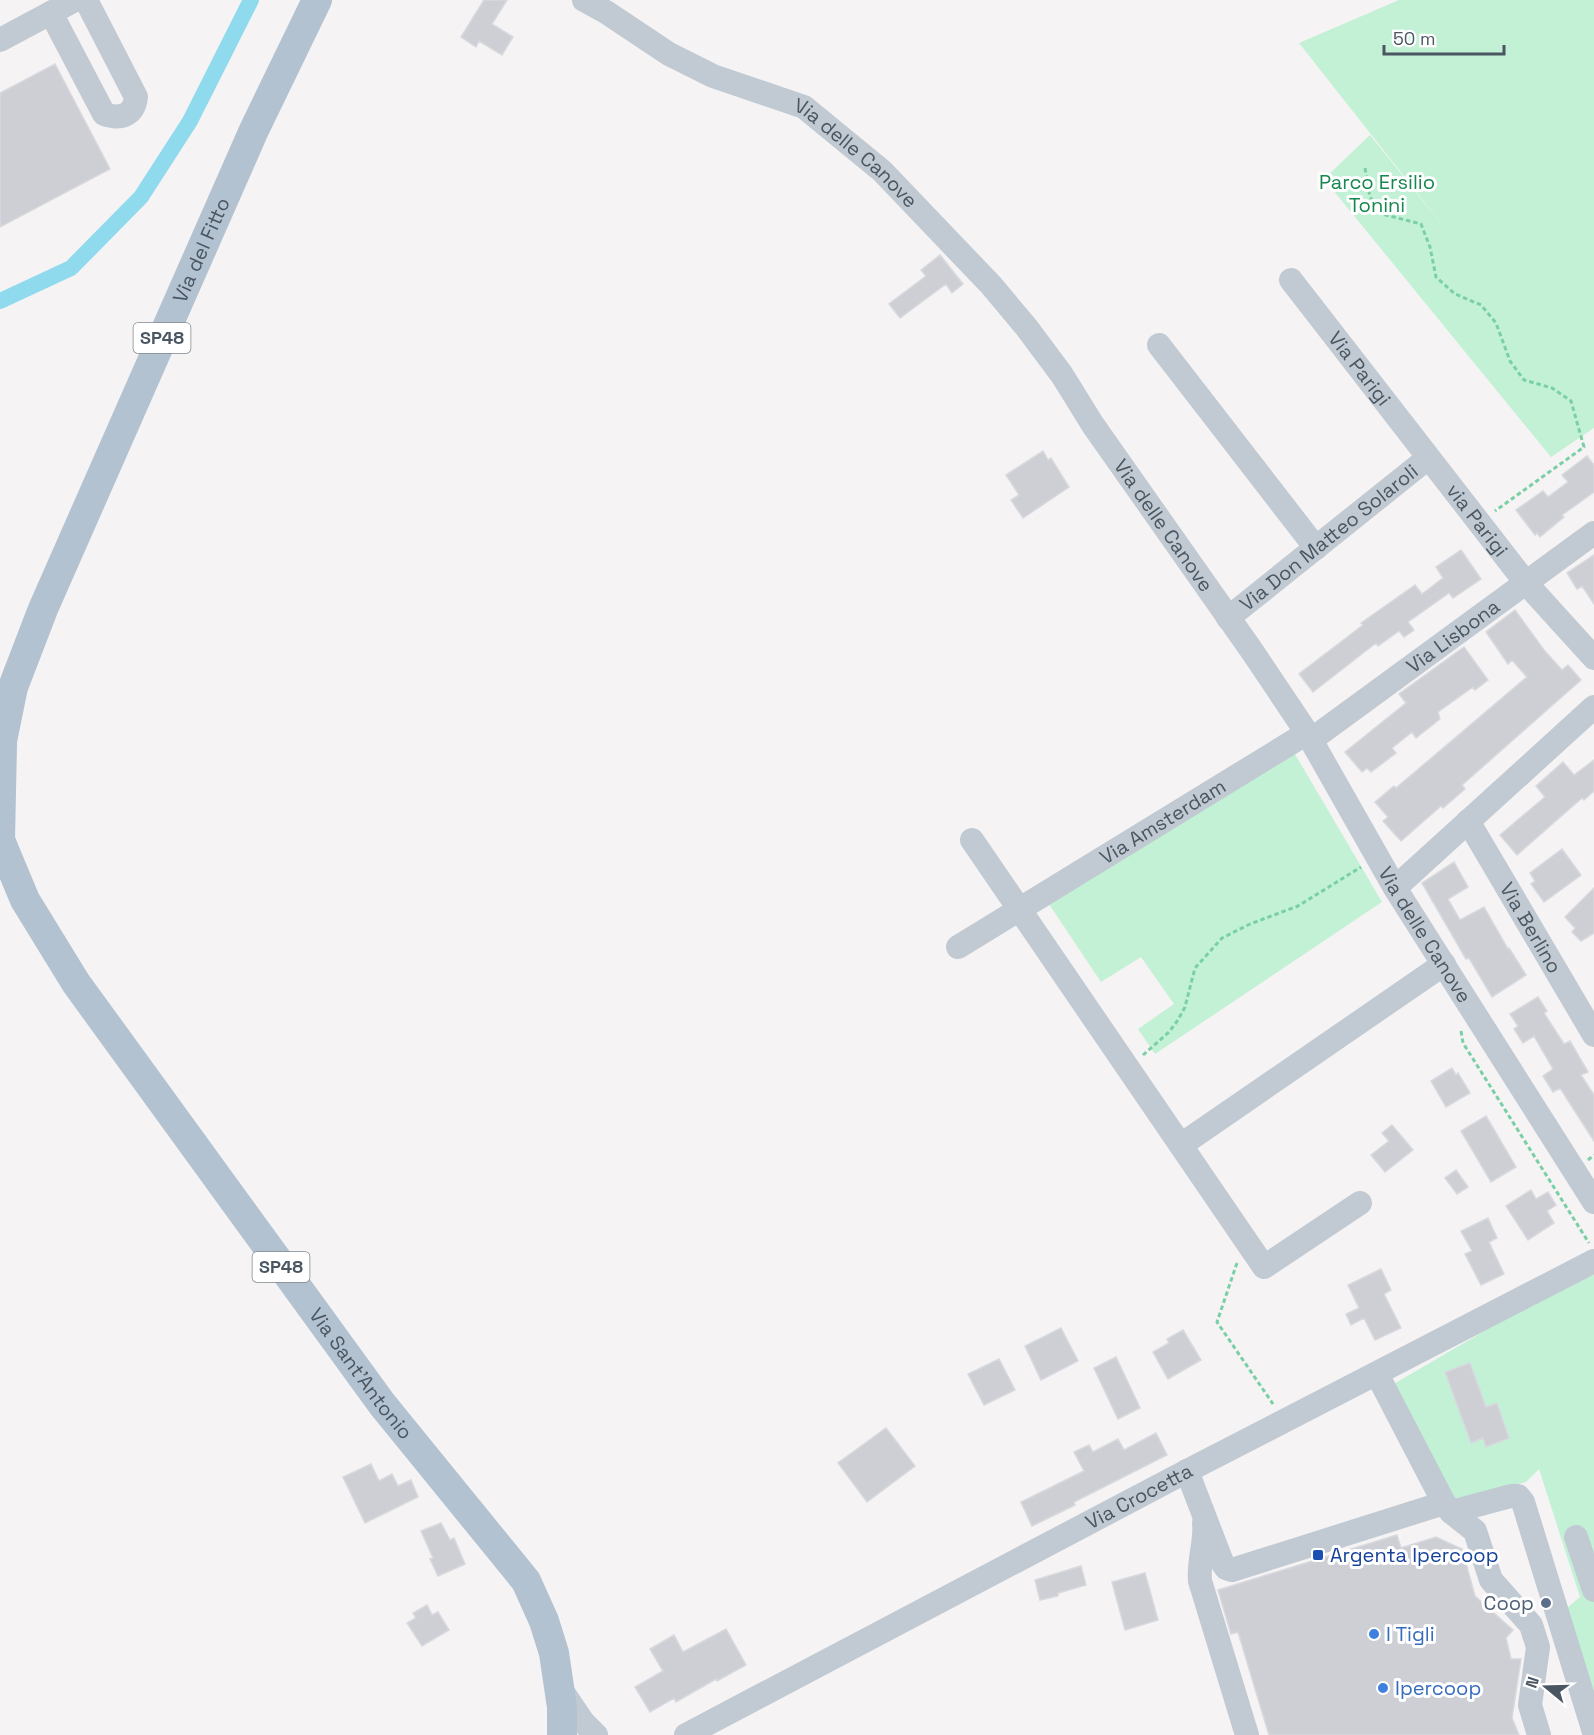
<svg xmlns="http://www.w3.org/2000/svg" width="1594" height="1735" font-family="'Space Grotesk',sans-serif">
  <rect width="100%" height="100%" fill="#f5f3f3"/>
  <path fill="#c3f1d5" d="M1399,0H1594V428L1551,457L1324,179L1370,135L1452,237L1299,43Z
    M1289,744L1382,902L1155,1054L1138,1029L1174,1004L1141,957L1101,982L1043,895Z
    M1594,1267V1695L1567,1608L1580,1597L1539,1469L1526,1482L1454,1502L1392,1385Z"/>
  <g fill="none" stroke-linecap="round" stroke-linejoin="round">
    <path stroke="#90daee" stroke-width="16" d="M0,301L71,268L141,197L190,121L251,0"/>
  </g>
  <path fill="#cdcfd5" stroke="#d7d9de" stroke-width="1.5" d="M484,0H507L492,24L513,37L502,55L479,41L476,47L461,37Z
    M55,64L110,169L0,227V93Z
    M940,255L963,284L952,293L946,284L900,318L889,304L926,276L921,270Z
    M1043,451L1048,460L1051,458L1069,487L1023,518L1011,500L1019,495L1006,475Z
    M1587,456L1594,465V492L1562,515L1564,517L1540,537L1537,533L1535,535L1516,510L1543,491L1548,497L1568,482L1562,475Z
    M1461,550L1481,579L1453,598L1449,593L1408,622L1414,630L1404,637L1399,631L1378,646L1376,643L1313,692L1299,674L1363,625L1361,623L1415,585L1422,594L1443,578L1436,567Z
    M1594,555V604L1582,586L1577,589L1567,573Z
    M1515,610L1544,650L1562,670L1568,665L1581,680L1462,785L1465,789L1443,808L1441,806L1401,841L1383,821L1388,817L1375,802L1394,786L1396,788L1527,677L1512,660L1508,664L1486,632Z
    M1464,647L1488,680L1475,690L1473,687L1438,712L1440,719L1416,738L1412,732L1392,748L1396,753L1371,772L1367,768L1362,772L1345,752L1406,703L1399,694Z
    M1594,760V791L1584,800L1582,798L1517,855L1500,835L1545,797L1536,786L1563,762L1574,775Z
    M1562,849L1581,875L1544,902L1531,884L1535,881L1530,873Z
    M1454,862L1468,887L1448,899L1460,920L1484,907L1508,949L1509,948L1526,975L1492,997L1469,958L1466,959L1422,883Z
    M1594,888V933L1581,941L1572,932L1575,928L1565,917Z
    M1538,997L1547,1011L1544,1013L1564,1044L1570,1041L1588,1072L1581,1075L1594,1095V1141L1560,1088L1553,1092L1543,1076L1553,1069L1534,1036L1523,1043L1514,1029L1518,1026L1510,1014Z
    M1452,1068L1456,1075L1458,1073L1470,1093L1446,1107L1431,1081Z
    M1486,1116L1516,1167L1491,1182L1461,1131Z
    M1392,1125L1413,1150L1385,1172L1371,1155L1389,1141L1382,1133Z
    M1456,1170L1468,1187L1457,1194L1445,1178Z
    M1531,1190L1536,1199L1548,1192L1556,1205L1547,1211L1554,1223L1528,1240L1506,1206Z
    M1488,1218L1497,1238L1489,1242L1504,1274L1481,1285L1465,1254L1472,1251L1461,1231Z
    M1381,1269L1391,1290L1384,1294L1401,1328L1375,1340L1364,1318L1351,1325L1346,1314L1359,1308L1348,1285Z
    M1061,1328L1078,1361L1041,1380L1025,1346Z
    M1183,1330L1201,1360L1168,1379L1153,1352L1169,1343L1167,1339Z
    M1116,1357L1140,1408L1118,1419L1094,1368Z
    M999,1359L1015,1390L984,1405L968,1374Z
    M1470,1363L1486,1407L1497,1403L1509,1438L1486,1447L1483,1438L1471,1443L1445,1372Z
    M886,1428L915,1466L867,1502L838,1463Z
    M1156,1433L1167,1455L1074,1502L1075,1505L1032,1526L1021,1502L1084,1471L1074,1452L1089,1445L1093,1452L1118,1439L1124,1450Z
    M371,1464L379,1481L392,1474L398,1486L411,1480L418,1497L365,1523L343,1477Z
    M441,1523L450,1540L454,1538L465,1564L438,1576L430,1559L433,1558L421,1531Z
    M1397,1535L1401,1548L1436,1537L1462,1549L1475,1596L1513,1630L1506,1638L1511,1659H1521L1512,1718L1519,1735H1269L1238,1632L1231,1634L1218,1590Z
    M1081,1566L1086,1585L1058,1593V1596L1040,1600L1035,1580Z
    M1145,1573L1158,1620L1125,1630L1112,1582Z
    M427,1605L432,1615L438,1612L449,1630L422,1646L407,1623L416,1618L413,1613Z
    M726,1629L746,1665L717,1681L716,1679L676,1702L674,1698L650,1712L635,1687L663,1671L650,1649L674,1635L683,1652Z"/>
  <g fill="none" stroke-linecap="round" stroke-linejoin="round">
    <path stroke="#7ad0a6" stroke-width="3" stroke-dasharray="4.5 3" stroke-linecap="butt" d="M1365,168L1370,197L1382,214L1421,224L1430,247L1436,277L1455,294L1481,305L1496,323L1510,361L1524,380L1552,388L1571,401L1584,447L1495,511
      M1461,1031L1463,1043L1589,1243
      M1143,1055L1169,1032L1178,1020L1185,1007L1195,968L1222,938L1250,924L1298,906L1361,867
      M1588,1160L1594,1155
      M1237,1263L1217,1322L1273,1404"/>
    <g stroke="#c1cad2" stroke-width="24">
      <path id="s1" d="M584,0L606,12L669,54L713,76L804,107L882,171L991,285L1027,328L1062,375L1093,425L1252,651L1307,733L1395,888L1594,1202"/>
      <path d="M51,13L104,114C121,120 134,115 136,97L86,0"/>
      <path d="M0,40L75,0"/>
      <path id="s2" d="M1291,280L1526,583L1594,658"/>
      <path d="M1159,345L1316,548"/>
      <path id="s3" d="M1228,618L1428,458"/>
      <path id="s4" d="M1311,740L1594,533"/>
      <path id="s5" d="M1468,821L1594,1035"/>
      <path d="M972,840L1264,1267L1360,1203"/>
      <path d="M1395,888L1594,707"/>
      <path id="s6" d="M958,947L1307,733"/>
      <path d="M1181,1145L1444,964"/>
      <path d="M1377,1374L1444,1503L1451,1512L1475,1531L1491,1580L1531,1625L1538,1647L1530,1705L1539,1735"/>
      <path d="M1187,1471L1222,1562L1226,1568L1232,1570L1444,1503"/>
      <path d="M1451,1512L1511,1496H1518L1523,1502L1594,1732"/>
      <path d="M1204,1523C1206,1542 1198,1561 1200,1581L1247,1735"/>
      <path d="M1576,1537L1594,1590"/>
      <path d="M560,1688L583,1722L596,1735"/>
      <path id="s7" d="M686,1735L1187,1471L1594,1261"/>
    </g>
    <g stroke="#b3c2d1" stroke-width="30">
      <path d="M0,732L2,744L0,841"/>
      <path id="s8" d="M2,741L13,687L43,609L254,130L317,0"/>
      <path id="s9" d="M0,840L25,900L76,983L382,1404L526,1581L544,1621L554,1653L562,1707V1735"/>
    </g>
  </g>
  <rect fill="#1a4fb4" stroke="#fff" stroke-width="2" x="1312" y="1549" width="12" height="12" rx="3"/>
  <circle fill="#5c6f8a" stroke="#fff" stroke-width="2" cx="1546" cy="1603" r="6"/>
  <g fill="#3f7fe0" stroke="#fff" stroke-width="2">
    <circle cx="1374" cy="1634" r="6"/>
    <circle cx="1383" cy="1688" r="6"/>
  </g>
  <g text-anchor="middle" stroke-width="6" stroke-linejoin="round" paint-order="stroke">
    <g fill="#fff" stroke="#808990" stroke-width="1.5">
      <rect x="133.5" y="323" width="57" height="30" rx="4.5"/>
      <rect x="252.5" y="1252" width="57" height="30" rx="4.5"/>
    </g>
    <g font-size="18" font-weight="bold" fill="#4a5661">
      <text x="162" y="344">SP48</text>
      <text x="281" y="1273">SP48</text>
    </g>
    <g font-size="20" fill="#4a5661" stroke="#fff">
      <text dy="7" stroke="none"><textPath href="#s1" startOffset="315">Via delle Canove</textPath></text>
      <text dy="7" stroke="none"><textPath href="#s8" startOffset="531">Via del Fitto</textPath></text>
      <text dy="7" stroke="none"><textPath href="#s2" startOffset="112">Via Parigi</textPath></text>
      <text dy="7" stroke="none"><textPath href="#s2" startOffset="304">via Parigi</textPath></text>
      <text dy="7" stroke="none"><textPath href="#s1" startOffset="801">Via delle Canove</textPath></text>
      <text dy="7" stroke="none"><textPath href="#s3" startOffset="129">Via Don Matteo Solaroli</textPath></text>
      <text dy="7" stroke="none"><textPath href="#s4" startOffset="176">Via Lisbona</textPath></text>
      <text dy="7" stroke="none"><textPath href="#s6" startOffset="240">Via Amsterdam</textPath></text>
      <text dy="7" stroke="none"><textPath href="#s5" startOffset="124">Via Berlino</textPath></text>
      <text dy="7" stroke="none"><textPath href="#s1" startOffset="1287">Via delle Canove</textPath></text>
      <text dy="7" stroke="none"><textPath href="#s9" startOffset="646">Via Sant'Antonio</textPath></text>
      <text dy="7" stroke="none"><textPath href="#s7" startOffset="512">Via Crocetta</textPath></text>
    </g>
    <g font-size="20" fill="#17864f" stroke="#fff">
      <text x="1377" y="189">Parco Ersilio<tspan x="1377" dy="23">Tonini</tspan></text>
    </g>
    <g font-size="20" fill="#164399" stroke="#fff" text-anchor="start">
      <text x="1330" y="1562">Argenta Ipercoop</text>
    </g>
    <g font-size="20" fill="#4e5e75" stroke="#fff" text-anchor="end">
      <text x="1534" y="1610">Coop</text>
    </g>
    <g font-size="20" fill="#366cbe" stroke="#fff" text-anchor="start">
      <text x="1386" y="1641">I Tigli</text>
      <text x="1395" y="1695">Ipercoop</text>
    </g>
  </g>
  <g transform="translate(1546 1687) rotate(289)" stroke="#ffffff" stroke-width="4.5" paint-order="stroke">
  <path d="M0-4.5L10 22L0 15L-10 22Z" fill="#4a5661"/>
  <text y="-9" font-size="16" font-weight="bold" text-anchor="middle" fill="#4a5661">N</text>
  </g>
  <path d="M1384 45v9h120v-9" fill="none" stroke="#4a5661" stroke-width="3"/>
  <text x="1393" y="45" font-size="18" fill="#4a5661" stroke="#ffffff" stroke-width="4.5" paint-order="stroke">50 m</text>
</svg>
